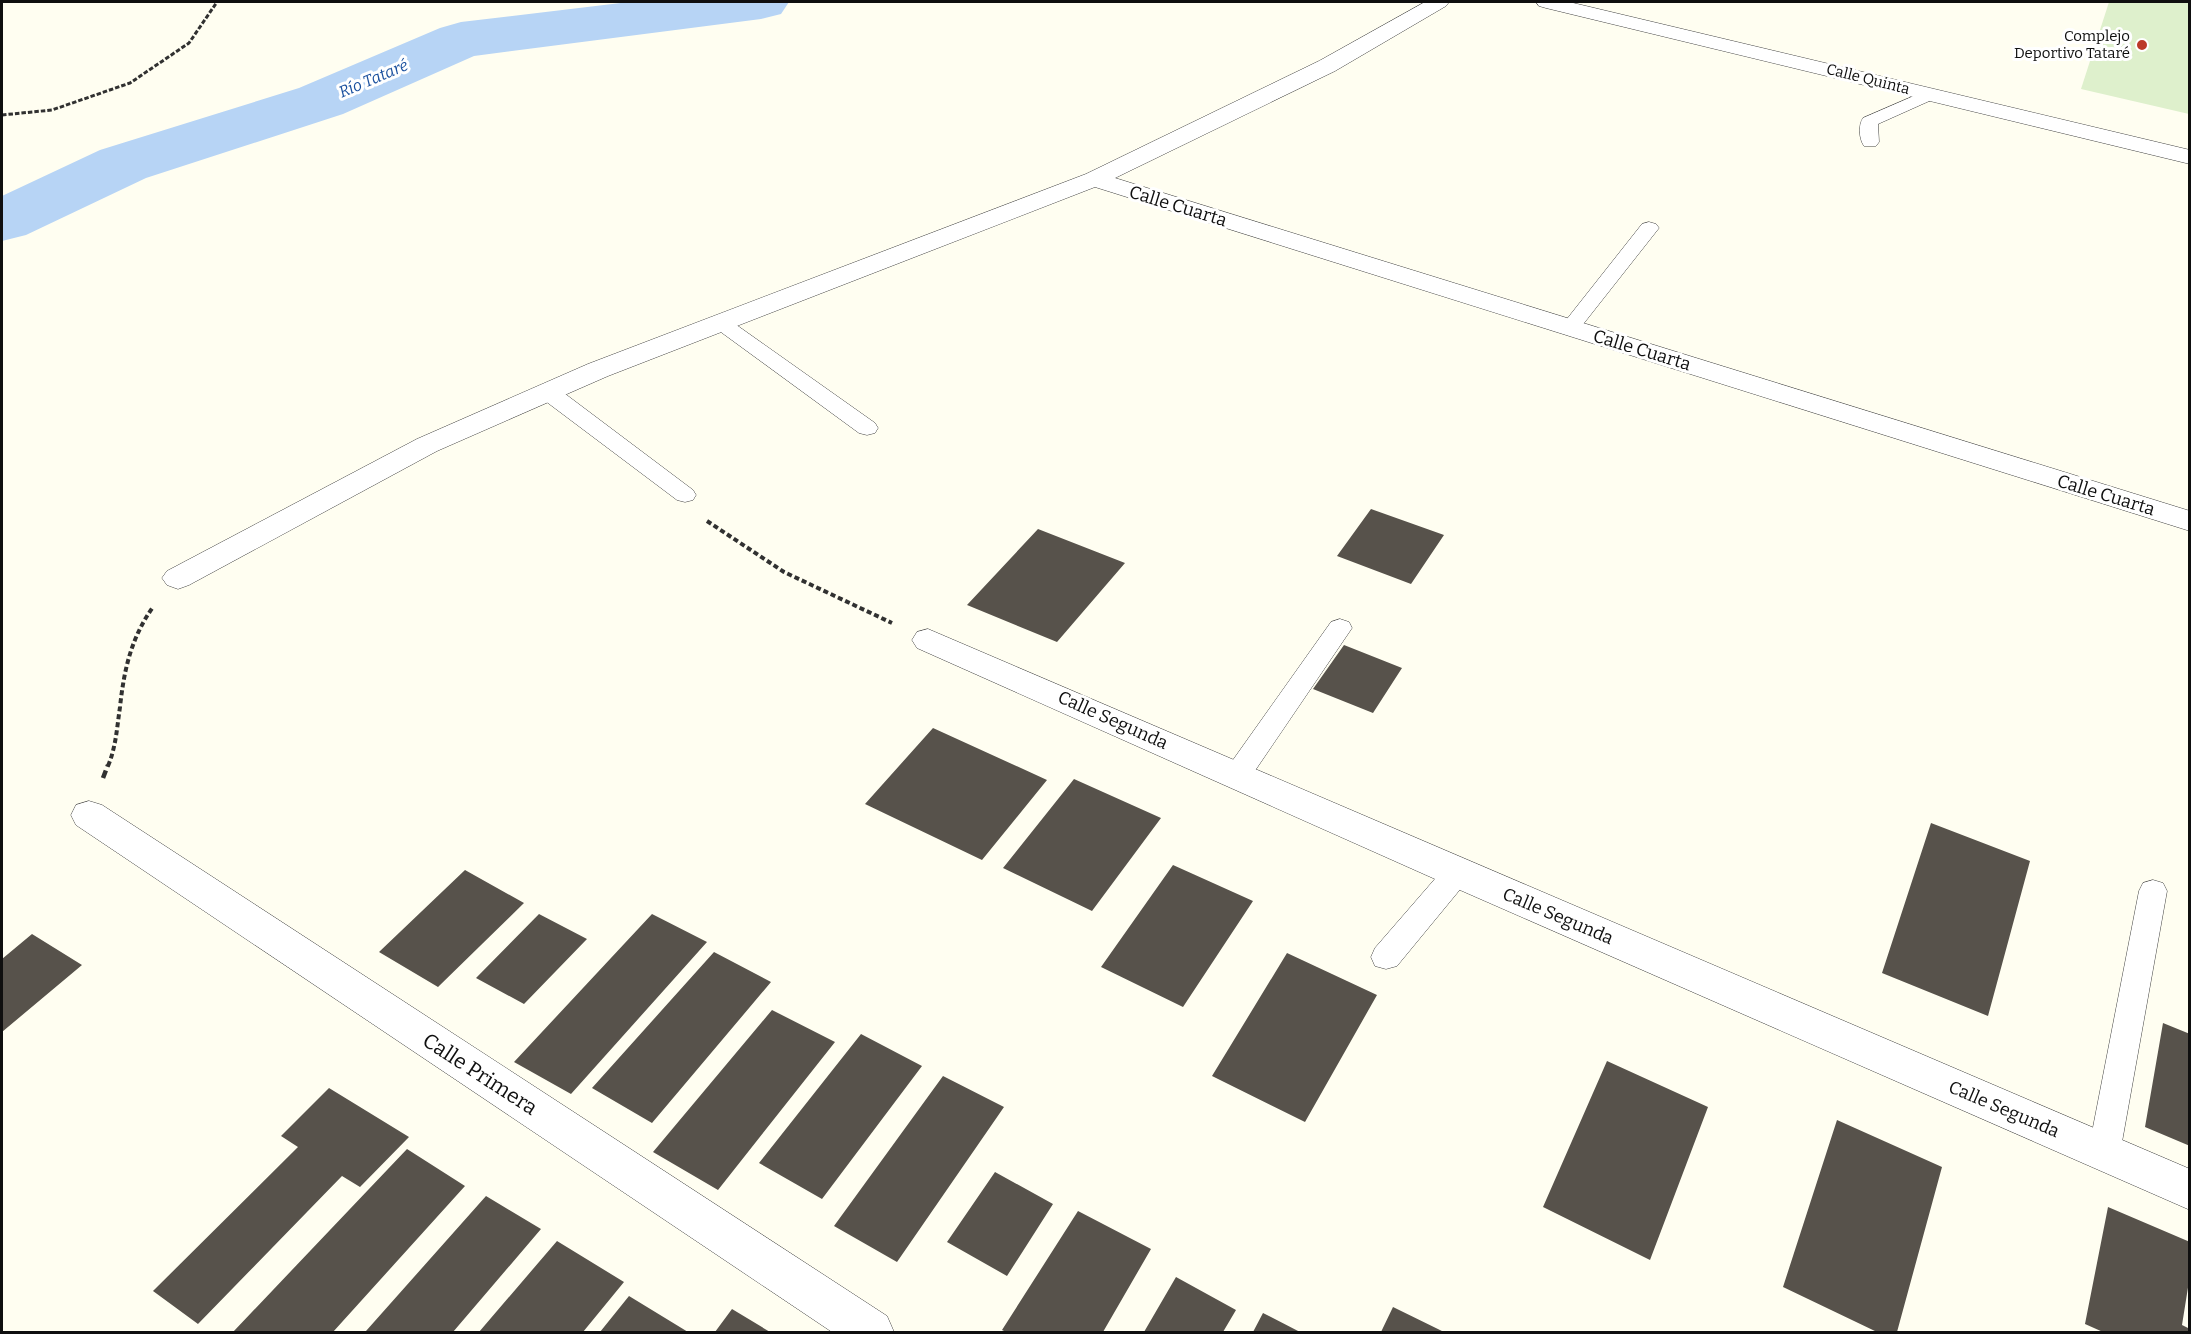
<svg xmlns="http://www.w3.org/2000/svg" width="2191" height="1334" font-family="Bitter,serif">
  <rect width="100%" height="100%" fill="#fffef1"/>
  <path fill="#def0cc" d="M2109,2H2189V114L2081,89Z"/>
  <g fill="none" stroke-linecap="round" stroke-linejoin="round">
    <path fill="#b7d4f5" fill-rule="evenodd" d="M629,2H789L781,14L761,19L474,56L343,114L146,178L26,235L2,241V196L100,150L299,88L440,28L461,22Z"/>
  </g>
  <path fill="#57524b" d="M1371,509L1444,535L1411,584L1337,556Z
    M1038,529L1125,563L1057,642L967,605Z
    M1344,645L1402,668L1373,713L1313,689Z
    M933,728L1047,780L982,860L865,804Z
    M1074,779L1161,818L1092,911L1003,868Z
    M1931,823L2030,861L1988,1016L1882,973Z
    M1173,865L1253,901L1183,1007L1101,967Z
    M465,870L524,903L438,987L379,952Z
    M539,914L587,939L524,1004L476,978Z
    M652,914L707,942L571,1094L514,1062Z
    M32,934L82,965L2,1032V959Z
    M714,952L771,982L652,1123L592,1088Z
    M1287,953L1377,995L1305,1122L1212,1076Z
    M772,1010L835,1042L718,1190L653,1152Z
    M2163,1023L2190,1034V1146L2145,1127Z
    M861,1034L922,1066L822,1199L759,1163Z
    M1607,1061L1708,1107L1650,1260L1543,1207Z
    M943,1076L1004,1107L897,1262L834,1226Z
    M329,1088L409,1137L360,1187L342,1176L198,1324L153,1291L298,1147L281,1136Z
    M1837,1120L1942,1167L1897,1332H1877L1783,1287Z
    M407,1149L465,1186L333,1332H233Z
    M995,1172L1053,1204L1007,1276L947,1242Z
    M486,1196L541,1229L453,1332H369L366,1331Z
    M2108,1207L2190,1242V1275L2182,1325L2190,1329V1332H2103L2085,1324Z
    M1078,1211L1151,1249L1103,1332H1006L1002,1330Z
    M557,1241L624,1282L583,1332H479Z
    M1176,1277L1236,1310L1223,1332H1144Z
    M629,1296L688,1332H600Z
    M1393,1307L1444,1332H1381Z
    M732,1309L770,1332H715Z
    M1263,1313L1300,1332H1253Z"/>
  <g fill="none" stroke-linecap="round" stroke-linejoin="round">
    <defs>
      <path id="lane" d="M1930,89L1936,90L1939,94L1936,98L1878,124L1879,142L1876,146H1864C1859,139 1858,125 1863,118Z
        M1649,222L1656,224L1659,228L1577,332L1570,334L1563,332L1560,328L1563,324L1642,224Z
        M721,317L728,319L875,423L878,428L875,433L867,435L859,433L714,327L711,323L714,319Z
        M548,386L556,387L693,490L696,495L693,500L685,502L677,500L540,397L537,392L540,387Z
        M1340,619L1349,622L1352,628L1248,781L1238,784L1228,781L1224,774L1228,767L1331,622Z
        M1457,862L1467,865L1471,873L1467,881L1397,966L1386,969L1375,966L1371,957L1375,948L1447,865Z
        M2153,880L2163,883L2167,891L2120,1153L2116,1163L2104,1168L2092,1163L2088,1153L2139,891L2143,883Z"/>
      <path id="street" d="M1425,2H1449L1446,6L1335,71L1115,178L2190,511V531L1095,187L608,376L437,451L189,585L178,589L167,585L162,578L167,571L417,439L588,364L1086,174L1319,61Z
        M1536,2H1569L2190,150V164L1546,8L1539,6Z
        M928,629L2190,1169V1210L1444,883L917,648L912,640L917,632Z
        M89,801L102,805L887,1316L894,1332H832L76,825L71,815L76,805Z"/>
    </defs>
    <use href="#lane" stroke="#424242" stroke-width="1"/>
    <use href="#street" stroke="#424242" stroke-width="1"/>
    <path stroke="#313131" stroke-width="3" stroke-dasharray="4.5 2" stroke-linecap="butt" d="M2,115L52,110L130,83L189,43L217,2"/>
    <path stroke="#313131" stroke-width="4" stroke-dasharray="5 3" stroke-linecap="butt" d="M707,521L784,572L892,623
      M108,766C116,747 117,727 120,707C124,670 131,638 153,607"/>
    <path stroke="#313131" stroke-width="4.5" stroke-dasharray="8 4" stroke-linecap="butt" d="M103,778L108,765"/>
    <use href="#lane" fill="#fff" fill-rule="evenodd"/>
    <use href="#street" fill="#fff" fill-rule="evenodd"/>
  </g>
  <circle fill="#bc3929" stroke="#fff" stroke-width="2" cx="2142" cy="45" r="6"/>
  <g text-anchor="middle" stroke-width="6" stroke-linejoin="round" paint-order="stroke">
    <g font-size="15" fill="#0f0f0f" stroke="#fff" text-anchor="end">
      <text x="2130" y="41">Complejo<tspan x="2130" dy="17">Deportivo Tataré</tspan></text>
    </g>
    <g font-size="15" fill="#0f0f0f" stroke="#fff">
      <text transform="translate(1868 79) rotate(14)" y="5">Calle Quinta</text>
    </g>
    <g font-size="16" font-style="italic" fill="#1a509e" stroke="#fff">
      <text transform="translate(373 78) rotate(-23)" y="6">Río Tataré</text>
    </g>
    <g font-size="18" fill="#0f0f0f" stroke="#fff">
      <text transform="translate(1178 206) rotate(17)" y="6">Calle Cuarta</text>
      <text transform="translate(1642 350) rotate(17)" y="6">Calle Cuarta</text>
      <text transform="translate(2106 495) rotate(17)" y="6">Calle Cuarta</text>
      <text transform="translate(1113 720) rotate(24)" y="6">Calle Segunda</text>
      <text transform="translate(1558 916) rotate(23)" y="6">Calle Segunda</text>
      <text transform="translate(2004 1109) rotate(23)" y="6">Calle Segunda</text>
    </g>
    <g font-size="21" fill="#0f0f0f" stroke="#fff">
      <text transform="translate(480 1074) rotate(33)" y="7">Calle Primera</text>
    </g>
  </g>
  <rect width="2191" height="1334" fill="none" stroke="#0f0f0f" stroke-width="6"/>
</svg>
